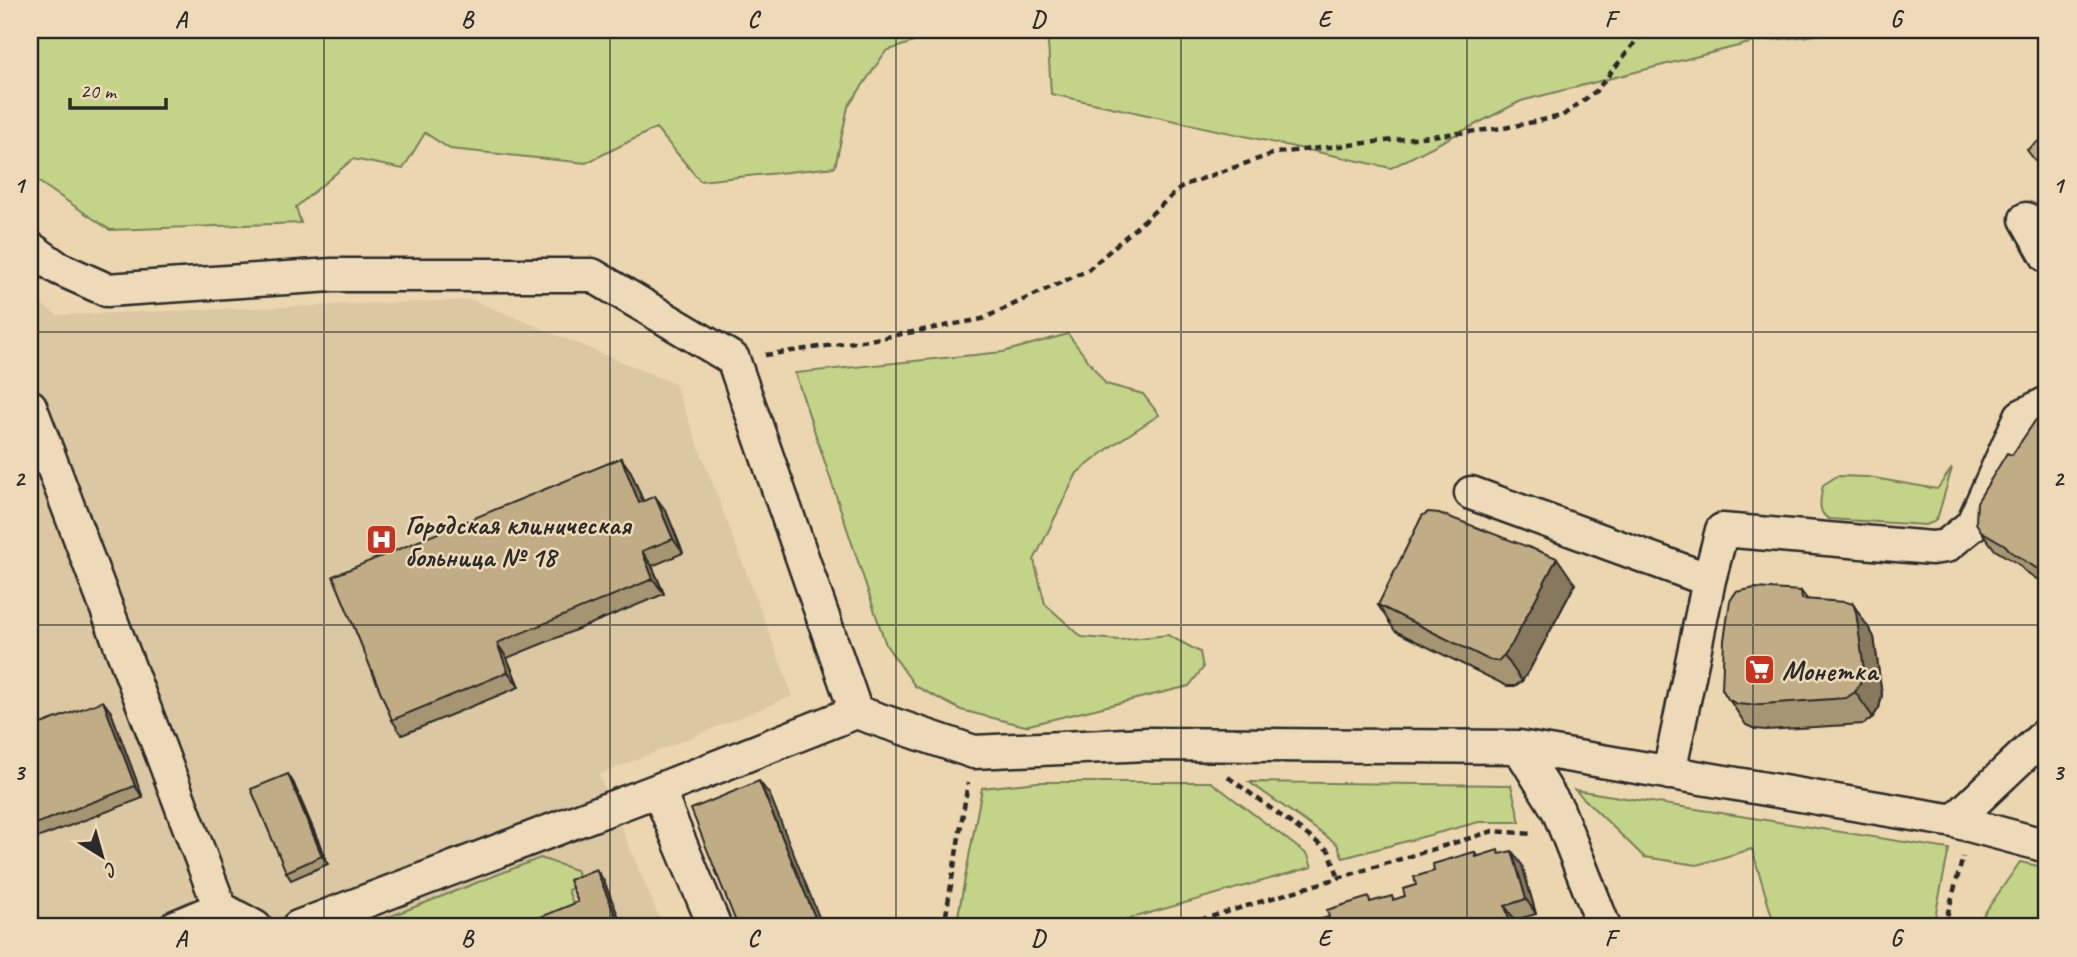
<svg xmlns="http://www.w3.org/2000/svg" width="2077" height="957" font-family="Caveat,sans-serif">
  <rect width="100%" height="100%" fill="#ecd6b0"/>
  <filter id="ink" filterUnits="userSpaceOnUse"><feTurbulence type="fractalNoise" baseFrequency=".0143" numOctaves="2"/><feDisplacementMap in="SourceGraphic" scale="14" xChannelSelector="R" yChannelSelector="G"/><feConvolveMatrix kernelMatrix="1 2 1 2 8 2 1 2 1" color-interpolation-filters="sRGB"/></filter>
  <g filter="url(#ink)">
    <path fill="#dbc7a1" d="M30,296L57,315L473,300L675,384L793,696L599,775L663,927H30Z"/>
    <path fill="#c3d388" stroke="#777f5a" stroke-width="2" d="M30,30H1001L993,37L937,34L886,51L848,107L835,167L700,181L656,128L586,163L450,149L425,133L403,169L353,159L296,207L301,223L110,230L30,176Z
      M1038,30H1861L1754,42L1521,101L1391,168L1051,94L1048,43Z
      M1068,334L1106,384L1143,394L1159,415L1113,445L1077,473L1034,560L1045,604L1082,637L1120,640L1168,635L1200,652L1203,668L1189,686L1025,726L961,710L915,686L886,645L795,373L1003,352Z
      M1952,468L1938,516L1934,522L1925,525L1829,519C1816,512 1821,498 1823,485L1837,476L1868,477L1937,489Z
      M1037,782H1211L1308,855L1312,867L1100,927H959L957,921L982,788Z
      M1249,782L1511,785L1520,822H1479L1343,858L1337,844Z
      M1575,790L1949,849L1933,927H1775L1752,849L1697,865L1644,857Z
      M540,858L576,870L582,884L568,890L575,909L528,927H363Z
      M2020,862L2047,868V927H1975Z"/>
    <g fill="none" stroke-linecap="round" stroke-linejoin="round">
      <defs>
        <path id="minor" d="M2026,219L2047,256
          M30,248L58,268L107,290L332,275H592L733,359L856,712L974,752L1147,744L1519,747L1954,821L2047,846
          M30,406L220,908
          M1471,493L1709,580L1722,530L1932,548L1946,546L1972,525L2021,416L2047,403
          M1519,747L1558,810L1603,924L1592,927
          M1669,773L1709,580
          M658,790L715,927
          M1954,821L2047,733
          M175,927L220,908L255,927
          M298,927L658,790L856,712"/>
      </defs>
      <use href="#minor" stroke="#2b2b2b" stroke-width="37"/>
      <path stroke="#2b2b2b" stroke-width="4.5" stroke-dasharray="7 5" stroke-linecap="butt" d="M765,355L875,339L982,319L1088,270L1184,185L1275,153L1504,128L1562,116L1596,91L1645,30
        M1228,777L1329,851L1339,878
        M944,927L968,783
        M1177,927L1493,831L1533,834
        M1944,927L1963,857"/>
      <use href="#minor" stroke="#eedab8" stroke-width="32"/>
    </g>
    <path fill="#a69572" stroke="#2b2b2b" stroke-width="2" d="M2047,413V586L2025,571L2018,564L1995,550L1981,531L2012,455Z
      M621,458L631,472L643,501L666,511L683,553L652,566L664,594L507,658L519,687L402,735L392,720Z
      M1575,584L1530,669L1522,681L1515,686H1507L1395,631L1378,605Z
      M1801,591L1807,599L1870,630L1874,637L1882,695L1879,708L1873,717L1864,724L1766,730L1755,729L1746,725L1722,689Z
      M111,712L143,798L32,840L30,837V728Z
      M293,782L328,864L291,880L286,872Z
      M1474,852L1478,856L1500,854L1522,865L1536,914L1515,920L1517,927H1309L1372,902L1395,900L1405,896L1416,885L1434,871Z"/>
    <path fill="#87795d" stroke="#2b2b2b" stroke-width="2" d="M621,458L631,472L650,518L639,503Z
      M655,496L666,511L683,553L673,539Z
      M642,551L652,566L664,594L653,579Z
      M1557,558L1575,584L1530,669L1522,681L1504,655Z
      M1853,604L1870,630L1874,637L1882,695L1879,708L1873,717L1855,692Z
      M497,643L507,658L519,687L508,672Z
      M103,701L111,712L143,798L135,786Z
      M288,774L293,782L328,864L322,856Z
      M759,781L770,795L823,927H819Z
      M1512,851L1522,865L1536,914L1526,899Z
      M596,869L604,881L623,927H620Z
      M1505,906L1515,920L1517,927H1515L1509,919Z"/>
    <path fill="#c1ad85" stroke="#2b2b2b" stroke-width="2" d="M2047,135V176L2027,150Z
      M2045,412L2047,413V575L2011,552L2005,545L1981,531L1976,523L1977,502L2007,453L2012,455L2035,421Z
      M621,458L639,503L655,496L673,539L642,551L653,579L497,643L508,672L392,720L333,576Z
      M1428,512L1439,513L1557,558L1512,644L1504,655L1498,661L1489,660L1378,605L1422,516Z
      M1755,588L1801,591L1802,599L1846,602L1853,604L1856,612L1864,670L1861,682L1855,692L1846,698L1748,705L1737,704L1728,699L1722,689L1724,640L1730,601L1736,592Z
      M103,701L135,786L30,826V728Z
      M288,774L322,856L286,872L251,789Z
      M759,781L819,927H738L691,809Z
      M1498,850L1499,854L1512,851L1526,899L1505,906L1509,919L1479,927H1309L1308,923L1329,917L1327,910L1369,897L1370,902L1392,896L1393,900L1405,896L1403,889L1416,885L1414,877L1434,871L1433,864L1474,852L1476,857Z
      M596,869L620,927H516L578,902L569,880Z"/>
  </g>
  <path fill="none" stroke="#2b2b2b" stroke-width="2" stroke-opacity="0.55" d="M324,30V927M610,30V927M896,30V927M1181,30V927M1467,30V927M1753,30V927M30,332H2047M30,625H2047"/>
  <defs>
    <symbol id="hospital-square" viewBox="-11 -11 22 22"><rect x="-9" y="-9" width="18" height="18" rx="4" fill="#c8321e" stroke="#eedab8"/><path d="M-5-5h3v3.5h4V-5h3V5h-3V1.5h-4V5h-3Z" fill="#fff"/></symbol>
    <symbol id="supermarket-square" viewBox="-11 -11 22 22"><rect x="-9" y="-9" width="18" height="18" rx="4" fill="#c8321e" stroke="#eedab8"/><path d="M-6-5.5h2.5l.6 2H6L4.5 2H-2.5L-4.4-4H-6ZM-1.5 3.2a1.3 1.3 0 1 0 .1 0ZM3 3.2a1.3 1.3 0 1 0 .1 0Z" fill="#fff"/></symbol>
  </defs>
  <g fill-rule="evenodd">
    <use href="#hospital-square" x="364" y="522" width="35" height="35"/>
    <use href="#supermarket-square" x="1742" y="652" width="35" height="35"/>
  </g>
  <g text-anchor="middle" stroke-width="5" stroke-linejoin="round" paint-order="stroke">
    <g font-size="28" font-weight="bold" fill="#2b2b2b" stroke="#eedab8" text-anchor="start">
      <text x="405" y="534">Городская клиническая<tspan x="405" dy="32">больница № 18</tspan></text>
      <text x="1782" y="680">Монетка</text>
    </g>
  </g>
  <rect width="2077" height="957" fill="none" stroke="#eedab8" stroke-width="77"/>
  <g transform="translate(102 856) rotate(143)" stroke="#eedab8" stroke-width="5" paint-order="stroke">
  <path d="M0-5L12 26L0 18L-12 26Z" fill="#2b2b2b"/>
  <text y="-10" font-size="19" font-weight="bold" text-anchor="middle" fill="#2b2b2b">С</text>
  </g>
  <path d="M70 98v10h96v-10" fill="none" stroke="#2b2b2b" stroke-width="3.5"/>
  <text x="80" y="98" font-size="21" fill="#2b2b2b" stroke="#eedab8" stroke-width="5" paint-order="stroke">20 m</text>
  <rect x="38" y="38" width="2000" height="880" fill="none" stroke="#2b2b2b" stroke-width="2.5"/>
  <g font-size="23" text-anchor="middle" font-weight="bold" fill="#2b2b2b">
    <text x="181" y="27">A</text>
    <text x="467" y="27">B</text>
    <text x="753" y="27">C</text>
    <text x="1038" y="27">D</text>
    <text x="1324" y="27">E</text>
    <text x="1610" y="27">F</text>
    <text x="1896" y="27">G</text>
    <text x="19" y="193">1</text>
    <text x="2058" y="193">1</text>
    <text x="19" y="486">2</text>
    <text x="2058" y="486">2</text>
    <text x="19" y="780">3</text>
    <text x="2058" y="780">3</text>
    <text x="181" y="946">A</text>
    <text x="467" y="946">B</text>
    <text x="753" y="946">C</text>
    <text x="1038" y="946">D</text>
    <text x="1324" y="946">E</text>
    <text x="1610" y="946">F</text>
    <text x="1896" y="946">G</text>
  </g>
</svg>
